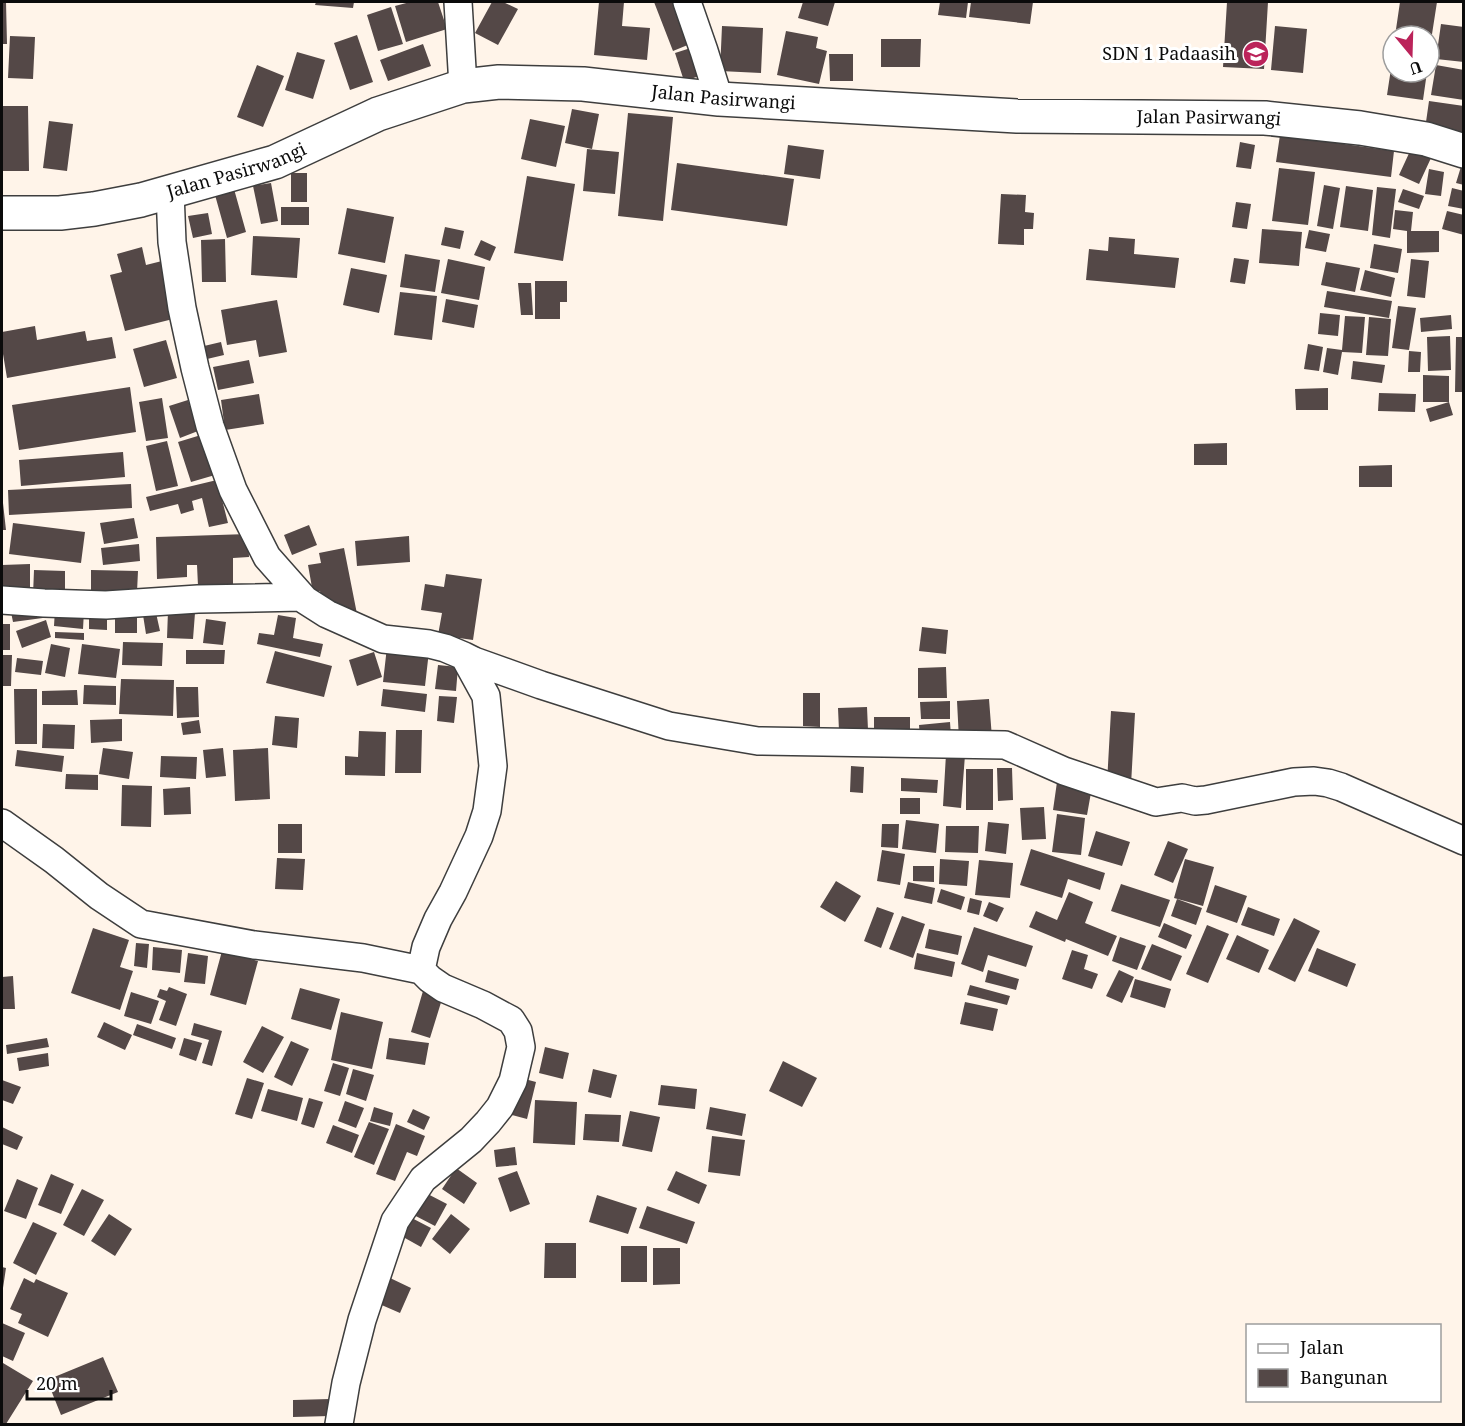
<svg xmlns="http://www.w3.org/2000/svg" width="1465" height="1426" font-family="'Noto Serif',serif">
  <rect width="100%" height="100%" fill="#fff4e9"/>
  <path fill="#544847" d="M2,2H6L7,44H2Z
    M316,2H354L353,8L315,5Z
    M410,2H438L447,29L406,42L395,6Z
    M492,2H503L518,9L498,45L475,33Z
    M599,2H624L622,26L650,28L647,60L594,55Z
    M654,2H680L695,42L673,51Z
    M803,2H835L828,26L798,18Z
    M940,2H968L966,18L938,15Z
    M971,2H1033L1030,24L969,17Z
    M1227,2H1268L1264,69L1223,67Z
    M1400,2H1437L1430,47H1429V36H1395Z
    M391,7L403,44L378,51L367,15Z
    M1441,24L1464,27V62L1436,59Z
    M722,26L763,28L761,73L720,71Z
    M1275,26L1307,29L1303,73L1271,70Z
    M786,31L818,37L816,48L827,51L819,84L777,75Z
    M357,35L373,82L350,90L334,43Z
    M10,36L35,37L33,79L8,78Z
    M881,39H921L920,67H881Z
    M423,44L431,66L388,81L380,60Z
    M700,45L709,73L684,81L675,53Z
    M297,52L325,60L313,99L285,90Z
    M829,54H853V81H830Z
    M1392,62H1393V72H1427L1423,100L1387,95Z
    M257,65L284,76L263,127L237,117Z
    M1436,65L1464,70V100L1431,95Z
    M1429,101L1464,106V135L1425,129Z
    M2,106H28L29,171H2Z
    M572,109L599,114L592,149L565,143Z
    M628,113L673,117L663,221L618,216Z
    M530,119L565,126L556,167L521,159Z
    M49,121L73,124L67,171L43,168Z
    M1280,135L1394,151L1391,177L1276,162Z
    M1240,142L1255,145L1251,169L1236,167Z
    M788,145L824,150L820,179L784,174Z
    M587,149L619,152L615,194L583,191Z
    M1411,149L1431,158L1419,184L1399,175Z
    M1463,160H1464V185L1456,183Z
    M677,163L794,179L787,226L671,210Z
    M1279,168L1315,172L1308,225L1272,221Z
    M1429,169L1444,172L1441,196L1425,194Z
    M291,173H307V202H291Z
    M527,176L575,184L563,261L514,253Z
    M271,183L278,221L261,224L253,186Z
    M1324,185L1340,188L1333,229L1317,226Z
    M1346,186L1373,190L1368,231L1340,227Z
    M1377,187L1396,189L1390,238L1372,235Z
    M1452,188L1464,191V209L1448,206Z
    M234,189L246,232L227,238L215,195Z
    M1403,189L1424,196L1419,209L1398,202Z
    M1001,194L1026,195L1025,212L1034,213L1033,229H1024V245L998,244Z
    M1236,202L1251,204L1247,229L1232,227Z
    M281,207H309V225H281Z
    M347,208L394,217L385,263L338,254Z
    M1395,210L1413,212L1411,231H1439V252L1407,253V231L1393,229Z
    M1447,211L1464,215V235L1442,229Z
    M208,213L212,234L193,238L188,216Z
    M445,227L464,231L460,249L441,245Z
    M1262,229L1302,232L1299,266L1259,263Z
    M1309,230L1330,234L1326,252L1305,248Z
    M253,236L300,238L297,278L251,275Z
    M1109,237L1135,239L1134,254L1179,258L1175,288L1086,280L1089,249L1108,251Z
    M225,239L226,282H202L201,240Z
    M481,240L496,247L490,261L474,255Z
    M1374,244L1402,249L1398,273L1370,268Z
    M142,247L146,265L162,261L177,318L125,331L110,275L122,272L117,254Z
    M405,254L440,260L435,292L400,287Z
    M1234,258L1249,260L1245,284L1230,282Z
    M448,259L485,267L479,300L441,293Z
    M1411,259L1429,261L1425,298L1407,296Z
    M1326,262L1360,268L1355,292L1321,285Z
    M351,268L387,275L379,313L343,305Z
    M1365,270L1395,278L1391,297L1360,290Z
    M535,281H567V302H560V319H535Z
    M518,283H531L533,315H521Z
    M1327,291L1392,301L1389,318L1324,307Z
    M400,292L437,296L432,340L394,335Z
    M446,299L478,305L474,328L442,322Z
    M277,300L287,352L259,357L256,340L227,345L221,310Z
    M1398,306L1416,308L1409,350L1392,348Z
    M1320,313L1340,315L1338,336L1318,334Z
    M1451,315L1452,329L1421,332L1420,318Z
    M1345,316L1365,317L1362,353L1342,352L1338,375L1323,372L1327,348L1342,350Z
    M1369,317L1391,319L1388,356L1366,355Z
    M35,326L37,340L85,331L87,341L112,337L116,358L7,378L2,348V332Z
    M1450,336L1451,370L1428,371L1427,337Z
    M1456,337H1464V392H1455Z
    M166,340L177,378L144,387L133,349Z
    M221,342L224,355L207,359L204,346Z
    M1308,344L1323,347L1319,371L1304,369Z
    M1409,351L1421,352L1420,372H1408Z
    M249,360L254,383L218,390L213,367Z
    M1353,361L1385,365L1382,383L1351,379Z
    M1423,375L1449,376V402L1453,415L1430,422L1426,409L1449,402H1423Z
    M130,387L136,432L19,450L12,405Z
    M1328,388V410H1296L1295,389Z
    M1379,393L1416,394L1415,412L1378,411Z
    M259,394L264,424L225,430L221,400Z
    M162,398L168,438L146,441L139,402Z
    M188,400L198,431L180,438L169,406Z
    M201,435L215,475L191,482L178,442Z
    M167,441L178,486L156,491L146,446Z
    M1227,443V465H1194V444Z
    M123,452L125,477L21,486L19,460Z
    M1392,465V487H1359V466Z
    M217,480L228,523L209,527L202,498L192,501L194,510L181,514L178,504L150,511L146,497Z
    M131,484L132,508L9,515L8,490Z
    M2,503H3L6,530H2Z
    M134,518L138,538L104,544L100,523Z
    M13,523L85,532L81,563L9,554Z
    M309,525L317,545L292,555L284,535Z
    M248,534L249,557L233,558V585L198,586L197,565H187V577L157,579L156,537Z
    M409,536L410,562L357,566L355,541Z
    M139,544L140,561L103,565L101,548Z
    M344,548L357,614L323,609L320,591L313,593L308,565L321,563L319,553Z
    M30,564V589H2V565Z
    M34,570L65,571V595H33Z
    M91,570L138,571L137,592L91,591Z
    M446,574L482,579L473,640L438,635L442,613L421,610L425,584L444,587Z
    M48,606L50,617L13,622L11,612Z
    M115,606H137V633H115Z
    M55,609L84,611L83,629L54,626Z
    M89,610L107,611V630L89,629Z
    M168,611L195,613L193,639L167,638Z
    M156,613L160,631L146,634L143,615Z
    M278,615L296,618L293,638L323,644L320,657L257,644L259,633L274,635Z
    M206,619L226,622L223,645L203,643Z
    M46,620L51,637L22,648L16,631Z
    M2,624H10V650H2Z
    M922,627L948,630L946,654L919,651Z
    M55,632L84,633V640L55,638Z
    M123,642L163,643L162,666L122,665Z
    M51,644L70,648L65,677L45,673Z
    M82,644L120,649L116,678L78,674Z
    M387,647L429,651L425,686L383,682Z
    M186,650H225L224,664H186Z
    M275,651L332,666L324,697L266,683Z
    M374,652L382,677L357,686L349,660Z
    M2,655H12L11,686H2Z
    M17,658L43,661L41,675L15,672Z
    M438,665L458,667L456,691L435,689Z
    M946,667L947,698H918V668Z
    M121,679L174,680L173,716L119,714Z
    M84,685L116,686V705L83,704Z
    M176,687H198L199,717L177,718Z
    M14,689H37V744H15Z
    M383,689L427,694L425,712L381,706Z
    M77,690L78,705H42V691Z
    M803,693H820V727L803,726Z
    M439,696L457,697L454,723L437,721Z
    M989,699L992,738L959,740L957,701Z
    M950,701V719H921L920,702Z
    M867,707L868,730L839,731L838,708Z
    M1111,711L1135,713L1131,785L1107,783Z
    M275,716L299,718L297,748L272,745Z
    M874,717H910V733L874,732Z
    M122,719V741L91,743L90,720Z
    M199,720L201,733L183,735L181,723Z
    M950,722L951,736L920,739L919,725Z
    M43,724L75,725L74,749L42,748Z
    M396,730H422L421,773H395Z
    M359,731L386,732L385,776L345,775V756L358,757Z
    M103,748L133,752L129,779L99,774Z
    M223,748L226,776L206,778L203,750Z
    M268,748L270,799L235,801L233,750Z
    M17,750L64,756L62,772L15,766Z
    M946,754L965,755L961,808L943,806Z
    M161,756L197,757L196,779L160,777Z
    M851,766L864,767L863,793L850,792Z
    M997,768H1012L1013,800L998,801Z
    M966,769H993V810H966Z
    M66,774L98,775V790L65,789Z
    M901,778L938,780L937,793L901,791Z
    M1057,782L1092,787L1087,815L1053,810Z
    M122,785L152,786L151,827L121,826Z
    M190,787L191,814L164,815L163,789Z
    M900,798H920V814H900Z
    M1044,807L1046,839L1022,840L1020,808Z
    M1057,814L1085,818L1081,855L1052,852Z
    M906,820L939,824L936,853L902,849Z
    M988,822L1009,824L1006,854L985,851Z
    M278,824H302V853H278Z
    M882,824H899L898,848L881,847Z
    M946,826H979L978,853L945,852Z
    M1096,831L1130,842L1122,866L1088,856Z
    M1168,841L1188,849L1173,883L1154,875Z
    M1031,849L1105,873L1100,890L1068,879L1062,898L1020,885Z
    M882,850L905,854L900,885L877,881Z
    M277,858L305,859L303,890L275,889Z
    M940,859L969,861L967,886L939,884Z
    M1185,859L1214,867L1203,906L1174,898Z
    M979,860L1013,863L1010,898L975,895Z
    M913,866H934V882L913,881Z
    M836,881L861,896L845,922L820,907Z
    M908,882L935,888L932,904L904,898Z
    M1121,884L1170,900L1160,927L1111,911Z
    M1215,885L1247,896L1237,923L1206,912Z
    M941,889L965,897L961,910L937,902Z
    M1069,892L1093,902L1085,923L1117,936L1108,956L1066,939L1065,942L1029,927L1036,911L1057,920Z
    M970,898L982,901L979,915L967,912Z
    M1177,899L1202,908L1196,925L1171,916Z
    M989,902L1004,908L997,922L983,916Z
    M877,907L894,913L881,948L864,941Z
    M1248,907L1280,919L1274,936L1241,925Z
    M902,916L925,924L913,958L889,949Z
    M1294,918L1320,931L1295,982L1268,969Z
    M1164,923L1192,935L1186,949L1158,937Z
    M1207,925L1229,934L1208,983L1186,974Z
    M974,927L1033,946L1026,967L988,955L983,972L961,964Z
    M93,928L129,940L120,967L133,971L120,1010L71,993Z
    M929,929L962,936L958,955L925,948Z
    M1237,935L1269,950L1259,973L1226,959Z
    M1120,937L1146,946L1137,970L1112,961Z
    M136,943L149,944L147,968L134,966Z
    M1152,944L1182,956L1171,981L1141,969Z
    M153,947L182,950L180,973L152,970Z
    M1317,948L1356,964L1347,987L1308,971Z
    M1072,950L1088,955L1084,969L1098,974L1092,989L1062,979Z
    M222,951L258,961L246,1005L210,995Z
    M188,953L208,956L205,984L184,982Z
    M917,953L955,962L952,977L914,969Z
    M988,970L1019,979L1016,990L985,982Z
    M1119,970L1134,977L1122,1003L1106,996Z
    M13,976L15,1009H2V977Z
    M1135,979L1171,989L1165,1008L1130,997Z
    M970,985L1010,996L1007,1005L967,995Z
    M169,987L187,994L176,1026L159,1020L166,1001L157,997L160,989L167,991Z
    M300,988L340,999L331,1030L291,1019Z
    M423,991L443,996L430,1038L411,1032Z
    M131,992L159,1001L151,1024L124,1016Z
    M965,1002L998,1009L993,1031L960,1024Z
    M341,1012L383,1022L372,1069L331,1060Z
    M104,1022L132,1035L125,1050L97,1037Z
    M194,1023L222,1031L212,1066L202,1063L209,1040L191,1035Z
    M137,1024L176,1038L172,1049L133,1035Z
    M262,1026L284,1037L263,1073L243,1062Z
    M47,1038L49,1047L7,1054L6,1045Z
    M184,1038L202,1043L196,1061L179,1055Z
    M389,1038L429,1043L425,1065L386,1059Z
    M291,1041L309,1049L292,1086L274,1077Z
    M545,1047L569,1053L563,1079L539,1073Z
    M48,1053L49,1066L19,1071L17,1058Z
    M783,1061L817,1078L802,1107L769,1091Z
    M333,1063L349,1068L340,1096L324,1091Z
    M353,1069L374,1075L366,1101L346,1094Z
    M593,1069L617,1075L611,1098L588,1092Z
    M247,1078L264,1083L252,1119L235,1114Z
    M521,1078L536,1082L527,1119L512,1115Z
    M2,1080L21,1087L13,1104L2,1100Z
    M661,1085L697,1089L695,1109L658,1105Z
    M268,1089L303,1098L297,1121L261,1111Z
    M309,1098L323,1102L314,1128L301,1124Z
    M535,1100L577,1102L575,1145L533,1143Z
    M345,1101L364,1108L356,1128L338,1121Z
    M374,1107L393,1113L390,1126L370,1121Z
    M710,1107L746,1114L742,1136L706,1129Z
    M413,1109L430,1117L424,1130L407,1122Z
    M630,1111L660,1117L652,1152L622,1146Z
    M585,1114L621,1115L619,1142L583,1140Z
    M369,1122L389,1129L374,1165L354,1157Z
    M396,1124L425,1136L417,1156L407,1152L395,1181L376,1174Z
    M333,1125L359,1135L352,1153L326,1143Z
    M2,1127L23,1137L17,1150L2,1144Z
    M712,1136L745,1140L740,1176L708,1172Z
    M515,1147L517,1165L496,1167L494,1150Z
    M456,1168L477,1183L464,1204L442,1189Z
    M517,1171L530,1204L510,1212L498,1178Z
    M676,1171L707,1185L699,1204L667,1190Z
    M51,1174L74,1184L61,1214L38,1205Z
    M17,1179L38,1188L26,1219L4,1211Z
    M82,1189L104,1200L84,1236L63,1225Z
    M420,1190L447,1204L435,1226L408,1212Z
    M597,1195L637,1208L628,1234L589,1222Z
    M647,1206L695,1222L687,1244L639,1228Z
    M109,1214L132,1229L115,1256L91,1241Z
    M451,1214L470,1229L450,1254L432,1239Z
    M406,1215L431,1228L421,1247L396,1233Z
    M33,1222L57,1233L36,1275L13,1263Z
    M545,1243H576V1278H544Z
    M621,1246H647V1282H621Z
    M653,1248H680V1284L653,1285Z
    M2,1267L6,1268L3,1288L2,1287Z
    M388,1277L411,1288L400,1313L377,1303Z
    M24,1278L34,1283L36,1279L68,1293L48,1337L18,1323L22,1314L10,1309Z
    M2,1323L25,1333L13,1361L2,1356Z
    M103,1357L118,1392L61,1415L47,1380Z
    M3,1363L33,1381L6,1424L2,1423V1366Z
    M330,1399V1416L293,1417V1400Z"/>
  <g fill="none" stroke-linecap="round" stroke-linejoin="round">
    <defs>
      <path id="minor" d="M458,2L463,86
        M687,2L704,51L719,99
        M170,192L172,242L182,308L195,368L210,426L233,490L267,557L305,600L327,614L383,639L429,644L445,648L464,656L486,696L493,766L487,811L479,836L453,892L438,919L426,947L421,970L430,979L443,988L483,1005L511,1020L518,1031L521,1047L513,1081L500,1107L488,1122L471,1140L423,1179L395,1221L362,1320L346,1383L339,1424
        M2,600L44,603L106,605L198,599L302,597
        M464,656L474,661L541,685L669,726L758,741L1005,745L1064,771L1156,802L1182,798L1195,801L1206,800L1294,782L1314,781L1328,783L1341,787L1464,841
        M2,823L54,860L99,896L141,924L254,945L363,958L421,970"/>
      <g id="tertiary">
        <path id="s1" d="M2,213H60L94,209L141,200L275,162L378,114L463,86L499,82L583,84L719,99L1017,116L1265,118L1360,128L1426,139L1464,151"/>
      </g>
    </defs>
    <use href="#minor" stroke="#3e3e3e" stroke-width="30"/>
    <use href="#tertiary" stroke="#3e3e3e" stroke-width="36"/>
    <use href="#minor" stroke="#fff" stroke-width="27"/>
    <use href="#tertiary" stroke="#fff" stroke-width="33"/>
  </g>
  <defs>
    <symbol id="school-disc" viewBox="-11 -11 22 22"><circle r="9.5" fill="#bb235a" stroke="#fff"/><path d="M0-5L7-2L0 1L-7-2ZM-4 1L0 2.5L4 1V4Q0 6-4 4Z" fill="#fff"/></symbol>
  </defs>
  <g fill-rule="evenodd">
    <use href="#school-disc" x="1241" y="39" width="30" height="30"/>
  </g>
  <g text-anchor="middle" stroke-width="6" stroke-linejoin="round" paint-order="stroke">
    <g font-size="18" fill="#0b0b0b" stroke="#fff" text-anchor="end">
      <text x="1236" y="60">SDN 1 Padaasih</text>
    </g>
    <g font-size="18" fill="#0b0b0b" stroke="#fff">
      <text dy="6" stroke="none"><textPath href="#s1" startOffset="744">Jalan Pasirwangi</textPath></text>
      <text dy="6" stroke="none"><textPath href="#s1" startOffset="1230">Jalan Pasirwangi</textPath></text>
      <text dy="6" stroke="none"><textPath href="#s1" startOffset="240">Jalan Pasirwangi</textPath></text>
    </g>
  </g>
  <rect width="1465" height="1426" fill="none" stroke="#0b0b0b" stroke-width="6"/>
  <rect x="1246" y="1324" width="195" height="78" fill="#ffffff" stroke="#9d9d9d" stroke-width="1.5"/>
  <rect x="1258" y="1344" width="30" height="9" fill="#ffffff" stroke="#9d9d9d" stroke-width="1.5"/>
  <text x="1300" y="1354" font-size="18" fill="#0b0b0b">Jalan</text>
  <rect x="1258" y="1369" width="30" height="18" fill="#544847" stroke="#9d9d9d" stroke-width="1.5"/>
  <text x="1300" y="1384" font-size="18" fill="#0b0b0b">Bangunan</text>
  <g transform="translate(1411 54) rotate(161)"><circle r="28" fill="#ffffff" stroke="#9d9d9d" stroke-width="1.5"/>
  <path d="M0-4.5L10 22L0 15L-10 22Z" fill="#bb235a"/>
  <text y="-9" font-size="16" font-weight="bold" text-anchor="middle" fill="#0b0b0b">U</text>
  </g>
  <path d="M27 1390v9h84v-9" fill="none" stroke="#0b0b0b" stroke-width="3"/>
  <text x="36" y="1390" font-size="18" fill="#0b0b0b" stroke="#ffffff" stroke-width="4.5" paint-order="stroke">20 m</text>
</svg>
